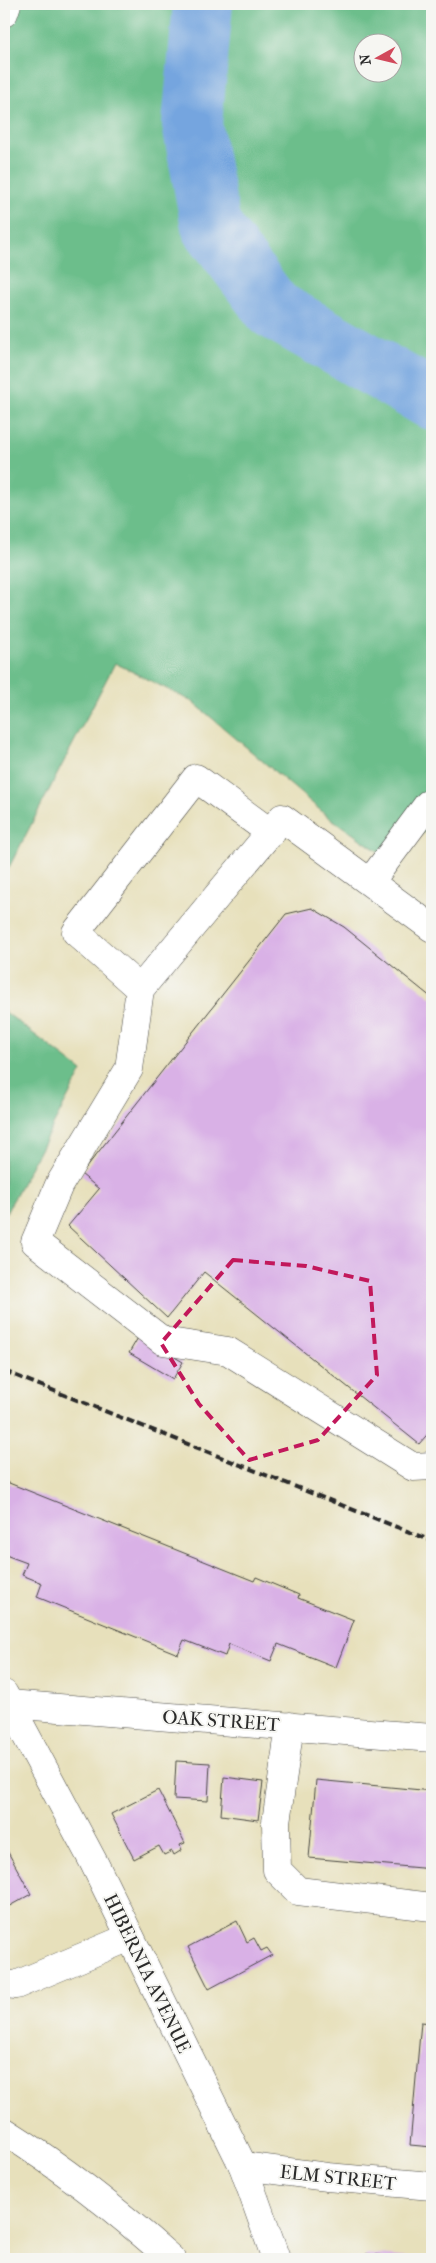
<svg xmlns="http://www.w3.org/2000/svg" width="436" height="2263" font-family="'IM FELL French Canon',serif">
  <rect width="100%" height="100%" fill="#f6f6f2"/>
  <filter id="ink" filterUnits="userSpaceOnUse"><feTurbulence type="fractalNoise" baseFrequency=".02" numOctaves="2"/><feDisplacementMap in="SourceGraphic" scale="10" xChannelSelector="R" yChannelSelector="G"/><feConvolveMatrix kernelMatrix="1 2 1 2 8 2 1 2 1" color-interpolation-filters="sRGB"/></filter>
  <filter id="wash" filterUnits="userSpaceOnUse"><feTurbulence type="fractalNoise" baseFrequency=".0096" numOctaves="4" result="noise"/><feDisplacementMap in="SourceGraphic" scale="20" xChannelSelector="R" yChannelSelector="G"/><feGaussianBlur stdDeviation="1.12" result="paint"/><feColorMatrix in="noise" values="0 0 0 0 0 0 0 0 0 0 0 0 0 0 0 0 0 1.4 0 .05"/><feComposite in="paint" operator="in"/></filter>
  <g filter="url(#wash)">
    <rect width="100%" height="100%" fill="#e7e0bb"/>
    <path fill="#6cbe8b" stroke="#4c745b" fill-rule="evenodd" d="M4,4H432V826L389,859L326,815L193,702L115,663L4,877ZM364,42H394V72H364Z
      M4,1011L82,1071L4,1217Z"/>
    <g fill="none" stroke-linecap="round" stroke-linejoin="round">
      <path stroke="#74a5df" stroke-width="60" d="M203,4L192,124L211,226L273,309L432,400"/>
    </g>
    <g id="blocks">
      <path fill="#d9b1e6" d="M312,908L344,927L432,998V1429L419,1444L204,1272L167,1318L68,1226L99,1189L81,1174L286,914Z
        M139,1336L183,1362L173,1379L129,1353Z
        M4,1481L254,1581L256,1577L299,1595L298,1598L354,1620L336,1667L278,1644L271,1661L229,1644L225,1656L184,1640L178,1654L37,1597L42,1583L22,1575L27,1563L8,1556L4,1549Z
        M176,1761L210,1763L208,1801L174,1799Z
        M224,1777L263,1782L258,1820L221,1815Z
        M316,1780L432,1791V1869L309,1858Z
        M158,1790L185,1843L180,1845L182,1850L174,1855L172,1851L164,1855L159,1846L134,1859L111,1814Z
        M4,1845L31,1894L4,1909Z
        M237,1921L247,1942L254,1938L261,1951L267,1948L272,1955L209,1989L188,1947Z
        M421,2022L432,2023V2147L410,2145Z
        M366,2254L411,2258V2259H365Z"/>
    </g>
  </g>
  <g filter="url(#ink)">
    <use href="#blocks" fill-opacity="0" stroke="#474641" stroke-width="1"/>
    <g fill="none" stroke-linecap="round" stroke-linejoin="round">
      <defs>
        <path id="minor" d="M4,13L7,4
          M370,882L428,804L432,808
          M432,928L282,818L140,989L129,1069L59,1185L35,1242L163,1341L228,1351L413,1467L432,1466
          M140,989L76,932L196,778L271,833
          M9,1704L432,1738
          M290,1726L276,1822L277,1870L298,1891L432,1907
          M4,1984L16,1985L130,1937
          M243,2166L327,2177L432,2186"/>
        <path id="major" d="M4,1694L94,1863L243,2166L276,2259
          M4,2131C63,2168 119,2212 171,2259"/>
      </defs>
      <use href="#minor" stroke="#474641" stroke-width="29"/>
      <use href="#major" stroke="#474641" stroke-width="29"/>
      <use href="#minor" stroke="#fff" stroke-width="28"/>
      <use href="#major" stroke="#fff" stroke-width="28"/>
      <path stroke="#2b2b2b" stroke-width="4" stroke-dasharray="8 4" stroke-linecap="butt" d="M4,1371L432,1541"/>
    </g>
  </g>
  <path fill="none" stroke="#c2185b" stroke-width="4" stroke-dasharray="10 6" stroke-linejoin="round" d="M233,1260L306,1266L370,1281L377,1375L318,1440L249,1460L199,1404L161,1343Z"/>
  <g text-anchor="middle" stroke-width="4" stroke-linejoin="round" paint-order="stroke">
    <g font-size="19" fill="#2b2b2b" stroke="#f6f6f2">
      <text transform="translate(221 1720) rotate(4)" y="7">OAK STREET</text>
      <text transform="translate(148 1973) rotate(64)" y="7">HIBERNIA AVENUE</text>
      <text transform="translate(338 2177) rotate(6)" y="7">ELM STREET</text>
    </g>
  </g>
  <rect width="436" height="2263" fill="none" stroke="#f6f6f2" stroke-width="20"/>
  <g transform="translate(378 58) rotate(262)"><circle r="24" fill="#f6f6f2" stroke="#a5a5a2"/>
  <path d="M0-4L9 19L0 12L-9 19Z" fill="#d1495b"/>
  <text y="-8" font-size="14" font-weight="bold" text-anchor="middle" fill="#2b2b2b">N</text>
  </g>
</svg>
